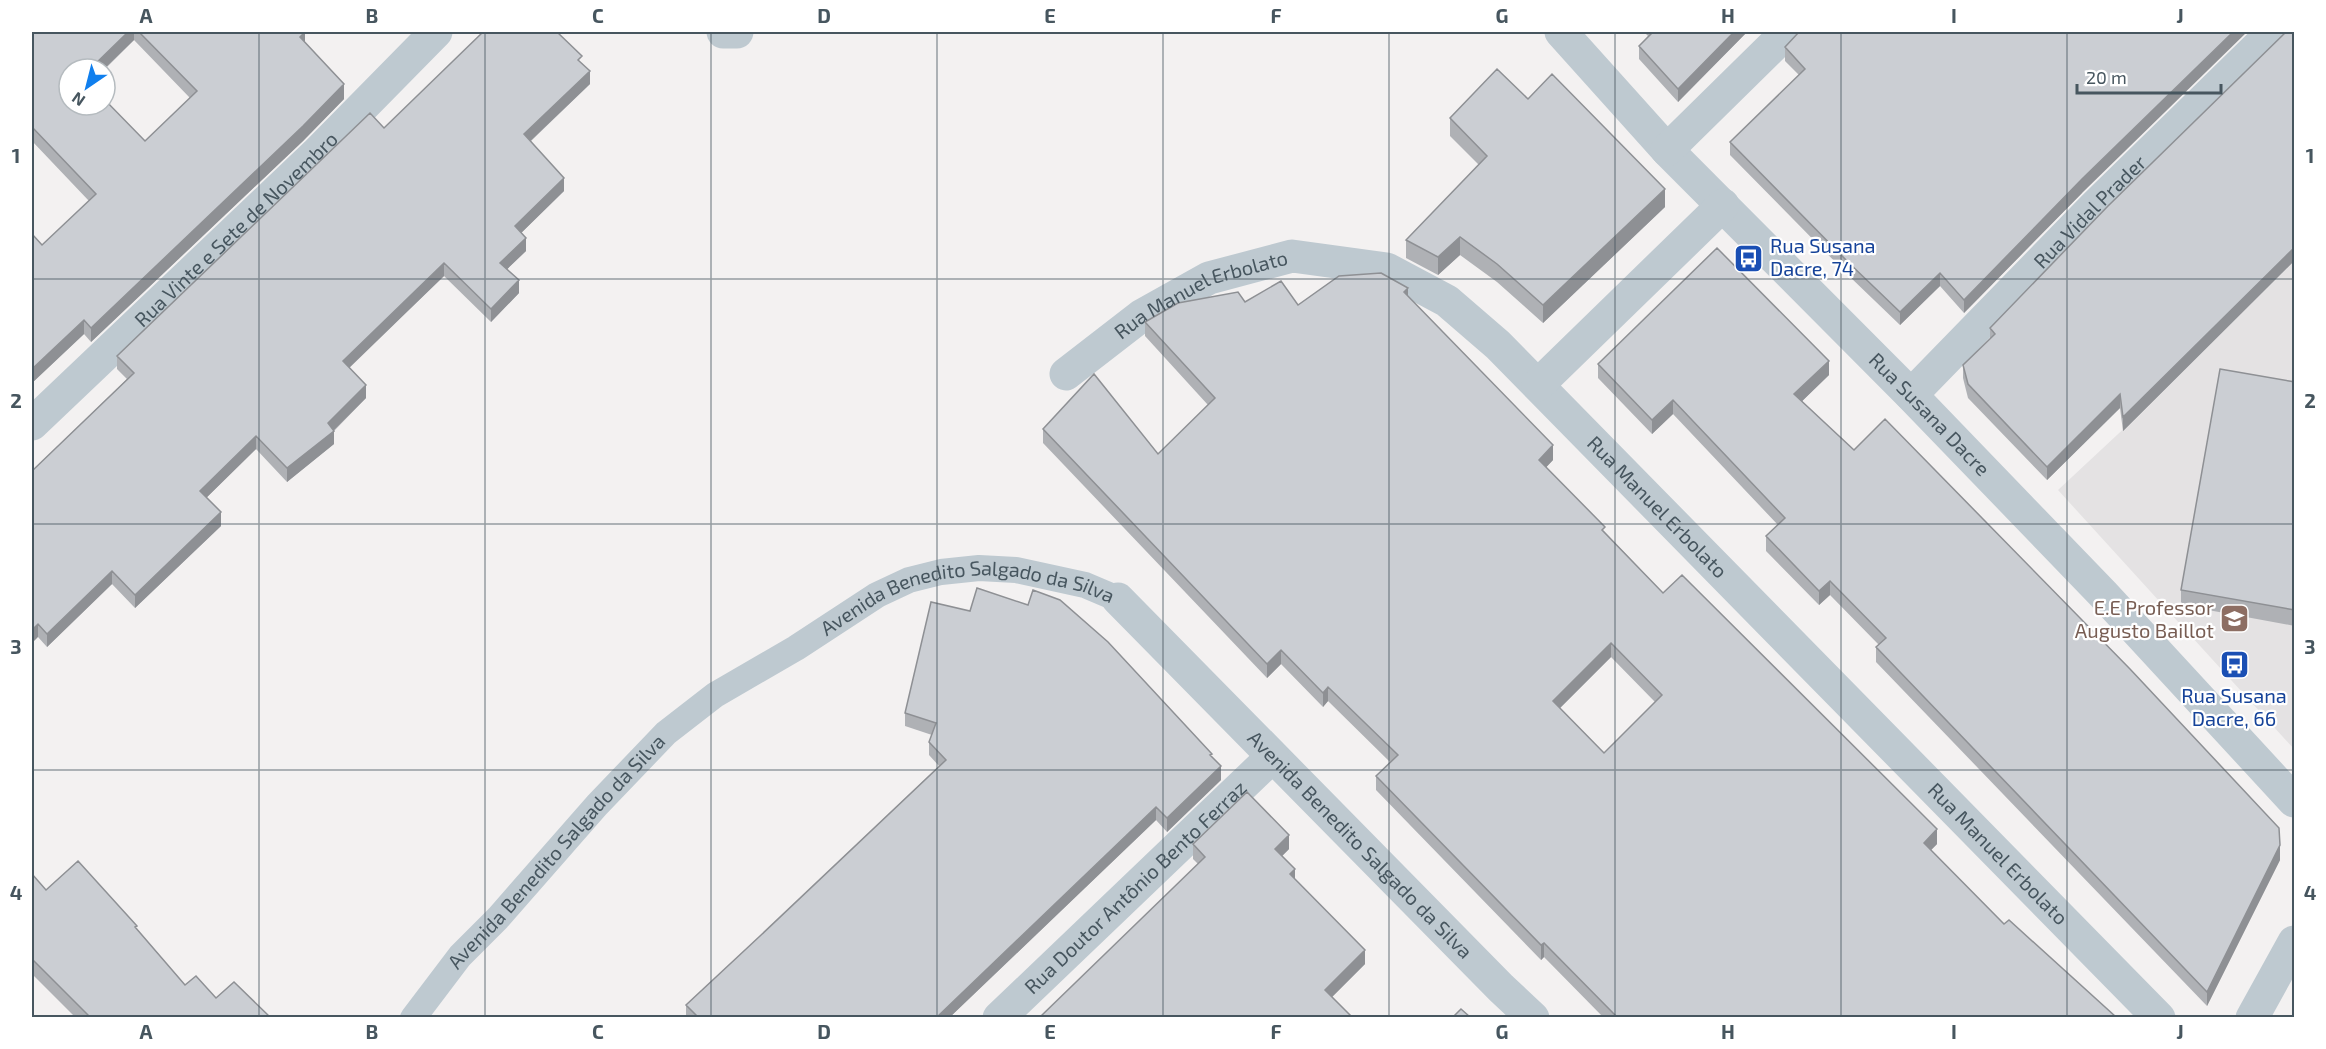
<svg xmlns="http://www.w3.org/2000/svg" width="2326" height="1049" font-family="'Exo 2',sans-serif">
  <rect width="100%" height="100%" fill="#f3f1f1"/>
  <path fill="#e4e2e3" d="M2294,261V749L2058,490L2132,421Z"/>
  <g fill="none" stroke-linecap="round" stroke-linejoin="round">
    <path stroke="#bec9d0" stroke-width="26" id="s1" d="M413,1018L460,956L498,918L597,805L666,733L715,695L796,648L877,595L909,580L941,572L979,568L1016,570L1085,585L1118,599"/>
    <g stroke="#bec9d0" stroke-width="33">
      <path d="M723,32H737"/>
      <path id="s2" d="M1561,32L1667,150L1911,395L2103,594L2294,801"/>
      <path d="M1667,150L1787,32"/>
      <path id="s3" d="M1066,374L1141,316L1209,278L1292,256L1387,269L1447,301L1498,345L2159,1018"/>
      <path d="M1538,385L1723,205"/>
      <path id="s4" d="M1911,395L2095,206L2273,32"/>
      <path id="s5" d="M32,424L316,154L436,32"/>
      <path id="s6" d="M1118,599L1501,988L1533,1018"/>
      <path id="s7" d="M999,1018L1272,757"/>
      <path d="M2252,1018L2294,942"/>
    </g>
  </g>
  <path fill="#afb1b5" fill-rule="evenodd" d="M32,32H305V43L344,99L303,141L91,342L84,334L32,383V234L42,245L89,201L32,141ZM134,40L190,98L145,141L69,69H105Z
    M1644,32H1747L1678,102L1639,59V46L1648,36Z
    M2295,32V260L2123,431L2120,408L2047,480L1968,398L1963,378V365L1990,339V328Z
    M1785,47L2082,193L1964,313L1940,286L1900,325L1849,276L1730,155V142L1799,75L1785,61Z
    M582,63L590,84L531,141L564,191L521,233L526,251L507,269L519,293L491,322L444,276L349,367L366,398L334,431V444L287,482L256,449L206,498L221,526L135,608L112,584L47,647L38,637L32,471L127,379L117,369V356L384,128Z
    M1528,99L1665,207L1543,323L1497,282L1460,255L1438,275L1406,258V240L1479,165L1450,136V118Z
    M1408,297L1553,460L1546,467L1605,532L1663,593L1937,844L1931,850L2004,924L2116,1017H1603L1544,957L1541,960L1376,790V776L1390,762L1328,701L1323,707L1281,664L1267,678L1043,443V429L1158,454L1208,405L1145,336V322L1245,302L1298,305ZM1611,657L1655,702L1604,753L1560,708Z
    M1598,364L1829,375L1802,401L2280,860L2207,1006L1876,662V647L1879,645L1830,595L1819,605L1766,551V536L1778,525L1673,414L1652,434L1598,378Z
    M2295,382V626L2181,605V590Z
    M905,713L1212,757L1221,780L1167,832L1156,820L950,1017H686V1005L760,936L939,766L929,755V742L932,735L905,726Z
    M1193,844L1289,849L1282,856L1295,880L1365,964L1332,997L1193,859Z
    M32,874L46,890L137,929L185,985L216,998L270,1017H75L32,974Z"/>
  <path fill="#8e9094" d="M128,32H134V40L104,69H90Z
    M305,32V46L300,37Z
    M1734,32H1747L1678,102V89Z
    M2233,32H2247L2082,193L1964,313V300L2082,179Z
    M590,71V84L524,147V134Z
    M344,84V99L303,141L91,342V328Z
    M564,178V191L515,239V226Z
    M1665,189V207L1543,323V305Z
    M1460,237V255L1438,275V257Z
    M526,238V251L500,276V263Z
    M2295,247V260L2123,431V417Z
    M444,263V276L343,374V361Z
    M1940,273V286L1900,325V312Z
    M519,280V293L491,322V309Z
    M1408,288V302L1404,292Z
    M84,320V334L32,383V369Z
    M1829,361V375L1794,409V394Z
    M366,385V398L329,435L334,431V444L287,482V468L328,423Z
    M2120,394V408L2047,480V467Z
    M1673,400V414L1652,434V420Z
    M256,436V449L200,504V491Z
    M1553,445V460L1539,475V460Z
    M221,512V526L135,608V595Z
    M112,571V584L47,647V634Z
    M1830,581V595L1819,605V591Z
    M38,624V637L32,643V630Z
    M1611,643V657L1553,715V701Z
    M1281,650V664L1267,678V664Z
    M1328,687V701L1323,707V693Z
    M1221,766V780L1167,832V818Z
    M1156,807V820L950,1017H937Z
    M1937,829V844L1924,857V843Z
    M1289,835V849L1275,863V849Z
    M2280,845V860L2207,1006V992Z
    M1295,869V883L1290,874Z
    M1544,943V957L1541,960V945Z
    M1365,950V964L1325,1004V990Z"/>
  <path fill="#cbced3" stroke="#8e9094" stroke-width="1.5" fill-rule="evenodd" d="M32,32H128L90,69H69V105H105V100L145,141L197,91L139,32H305L300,37L344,84L303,126L91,328L84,320L32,369V234L42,245L96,194L32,127Z
    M483,32H557L582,56L578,60L590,71L524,134L564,178L515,226L526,238L500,263L519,280L491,309L444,263L343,361L366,385L328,423L334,431L287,468L256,436L200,491L221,512L135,595L112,571L47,634L38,624L32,630V471L134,373L117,356L370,113L384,128Z
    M1653,32H1734L1678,89L1639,46Z
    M1799,32H2233L2082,179L1964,300L1940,273L1900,312L1849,263L1730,142L1805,69L1785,47Z
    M2286,32H2295V247L2123,417L2120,394L2047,467L1968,384L1963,365L1995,334L1990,328L2108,206Z
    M1497,69L1528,99L1552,74L1665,189L1543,305L1497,264L1460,237L1438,257L1406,240L1487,156L1450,118Z
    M1717,248L1829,361L1794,394L1854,450L1885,419L2130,669L2279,828L2280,845L2207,992L1876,647L1886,638L1830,581L1819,591L1766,536L1785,518L1673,400L1652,420L1598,364Z
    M1381,273L1408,288L1404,292L1553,445L1539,460L1605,527L1602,530L1663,593L1682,575L1937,829L1924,843L2004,924L2009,920L2116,1017H1617L1544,943L1541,945L1376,776L1398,755L1328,687L1323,693L1281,650L1267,664L1043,429L1094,374L1158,454L1215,398L1145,322L1178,303L1238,292L1245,302L1281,281L1298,305L1339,276ZM1611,643L1662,695L1604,753L1553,701Z
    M2220,369L2295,382V610L2181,590Z
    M977,588L1028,605L1033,590L1060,600L1108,642L1212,754L1210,755L1221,766L1167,818L1156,807L937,1017H698L686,1005L760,936L946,760L929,742L936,723L905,713L931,602L970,611Z
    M1247,792L1289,835L1275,849L1295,869L1290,874L1365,950L1325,990L1352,1017H1040L1205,857L1193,844Z
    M78,861L137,926L135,927L185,985L196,976L216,998L234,982L270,1017H90L32,959V874L46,890Z
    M1461,1009L1470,1017H1453Z"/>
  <path fill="none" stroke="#47565f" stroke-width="1.5" stroke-opacity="0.55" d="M259,32V1018M485,32V1018M711,32V1018M937,32V1018M1163,32V1018M1389,32V1018M1615,32V1018M1841,32V1018M2067,32V1018M32,279H2294M32,524H2294M32,770H2294"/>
  <defs>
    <symbol id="bus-square" viewBox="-11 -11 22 22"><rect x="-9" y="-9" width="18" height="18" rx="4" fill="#1a4fb4" stroke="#fff"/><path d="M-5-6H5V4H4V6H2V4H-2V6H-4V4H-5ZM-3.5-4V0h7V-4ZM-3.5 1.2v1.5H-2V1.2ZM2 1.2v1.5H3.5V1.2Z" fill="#fff"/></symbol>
    <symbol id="school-square" viewBox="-11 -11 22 22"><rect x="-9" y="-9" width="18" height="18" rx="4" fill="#8d6e63" stroke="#fff"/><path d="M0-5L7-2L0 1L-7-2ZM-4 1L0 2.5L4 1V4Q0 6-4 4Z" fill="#fff"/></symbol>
  </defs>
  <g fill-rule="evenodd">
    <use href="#bus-square" x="1732" y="242" width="33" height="33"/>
    <use href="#school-square" x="2218" y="602" width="33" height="33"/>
    <use href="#bus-square" x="2218" y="648" width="33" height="33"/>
  </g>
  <g text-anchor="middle" stroke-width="4.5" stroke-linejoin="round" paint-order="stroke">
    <g font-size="20" fill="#47565f" stroke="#fff">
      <text dy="7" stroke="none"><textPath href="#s4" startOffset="256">Rua Vidal Prader</textPath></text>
      <text dy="7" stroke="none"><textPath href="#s5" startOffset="282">Rua Vinte e Sete de Novembro</textPath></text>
      <text dy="7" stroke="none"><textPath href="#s3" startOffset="159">Rua Manuel Erbolato</textPath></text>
      <text dy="7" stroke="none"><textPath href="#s2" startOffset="531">Rua Susana Dacre</textPath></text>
      <text dy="7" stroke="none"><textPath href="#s3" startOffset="717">Rua Manuel Erbolato</textPath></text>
      <text dy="7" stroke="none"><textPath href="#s1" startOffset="724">Avenida Benedito Salgado da Silva</textPath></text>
      <text dy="7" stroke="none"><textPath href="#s6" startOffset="345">Avenida Benedito Salgado da Silva</textPath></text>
      <text dy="7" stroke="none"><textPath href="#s1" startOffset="220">Avenida Benedito Salgado da Silva</textPath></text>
      <text dy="7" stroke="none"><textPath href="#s3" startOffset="1203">Rua Manuel Erbolato</textPath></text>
      <text dy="7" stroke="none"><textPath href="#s7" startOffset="189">Rua Doutor Antônio Bento Ferraz</textPath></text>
    </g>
    <g font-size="20" fill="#164399" stroke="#fff" text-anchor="start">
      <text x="1770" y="253">Rua Susana<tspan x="1770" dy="23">Dacre, 74</tspan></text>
      <text x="2234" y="703" text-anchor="middle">Rua Susana<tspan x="2234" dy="23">Dacre, 66</tspan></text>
    </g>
    <g font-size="20" fill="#785e54" stroke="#fff" text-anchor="end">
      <text x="2214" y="615">E.E Professor<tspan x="2214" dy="23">Augusto Baillot</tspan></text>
    </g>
  </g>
  <rect width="2326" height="1049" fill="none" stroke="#ffffff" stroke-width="66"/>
  <g transform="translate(87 87) rotate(215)"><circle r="28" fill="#ffffff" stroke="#b5bbbf" stroke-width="1.5"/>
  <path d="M0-4.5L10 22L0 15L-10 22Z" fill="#107fee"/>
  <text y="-9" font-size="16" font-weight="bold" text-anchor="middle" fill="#47565f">N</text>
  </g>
  <path d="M2077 84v9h144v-9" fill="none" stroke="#47565f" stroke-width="3"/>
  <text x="2086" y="84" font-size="18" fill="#47565f" stroke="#ffffff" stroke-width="4.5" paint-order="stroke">20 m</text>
  <rect x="33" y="33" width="2260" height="983" fill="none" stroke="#47565f" stroke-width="2"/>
  <g font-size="20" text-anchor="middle" font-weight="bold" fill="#47565f">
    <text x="146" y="23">A</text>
    <text x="372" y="23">B</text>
    <text x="598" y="23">C</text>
    <text x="824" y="23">D</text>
    <text x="1050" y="23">E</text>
    <text x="1276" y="23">F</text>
    <text x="1502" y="23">G</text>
    <text x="1728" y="23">H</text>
    <text x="1954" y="23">I</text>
    <text x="2180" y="23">J</text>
    <text x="16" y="163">1</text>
    <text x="2310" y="163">1</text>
    <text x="16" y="408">2</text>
    <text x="2310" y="408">2</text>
    <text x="16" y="654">3</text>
    <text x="2310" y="654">3</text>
    <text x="16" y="900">4</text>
    <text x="2310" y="900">4</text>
    <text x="146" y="1039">A</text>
    <text x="372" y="1039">B</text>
    <text x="598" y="1039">C</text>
    <text x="824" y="1039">D</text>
    <text x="1050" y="1039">E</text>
    <text x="1276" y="1039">F</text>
    <text x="1502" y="1039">G</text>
    <text x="1728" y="1039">H</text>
    <text x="1954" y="1039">I</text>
    <text x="2180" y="1039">J</text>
  </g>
</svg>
